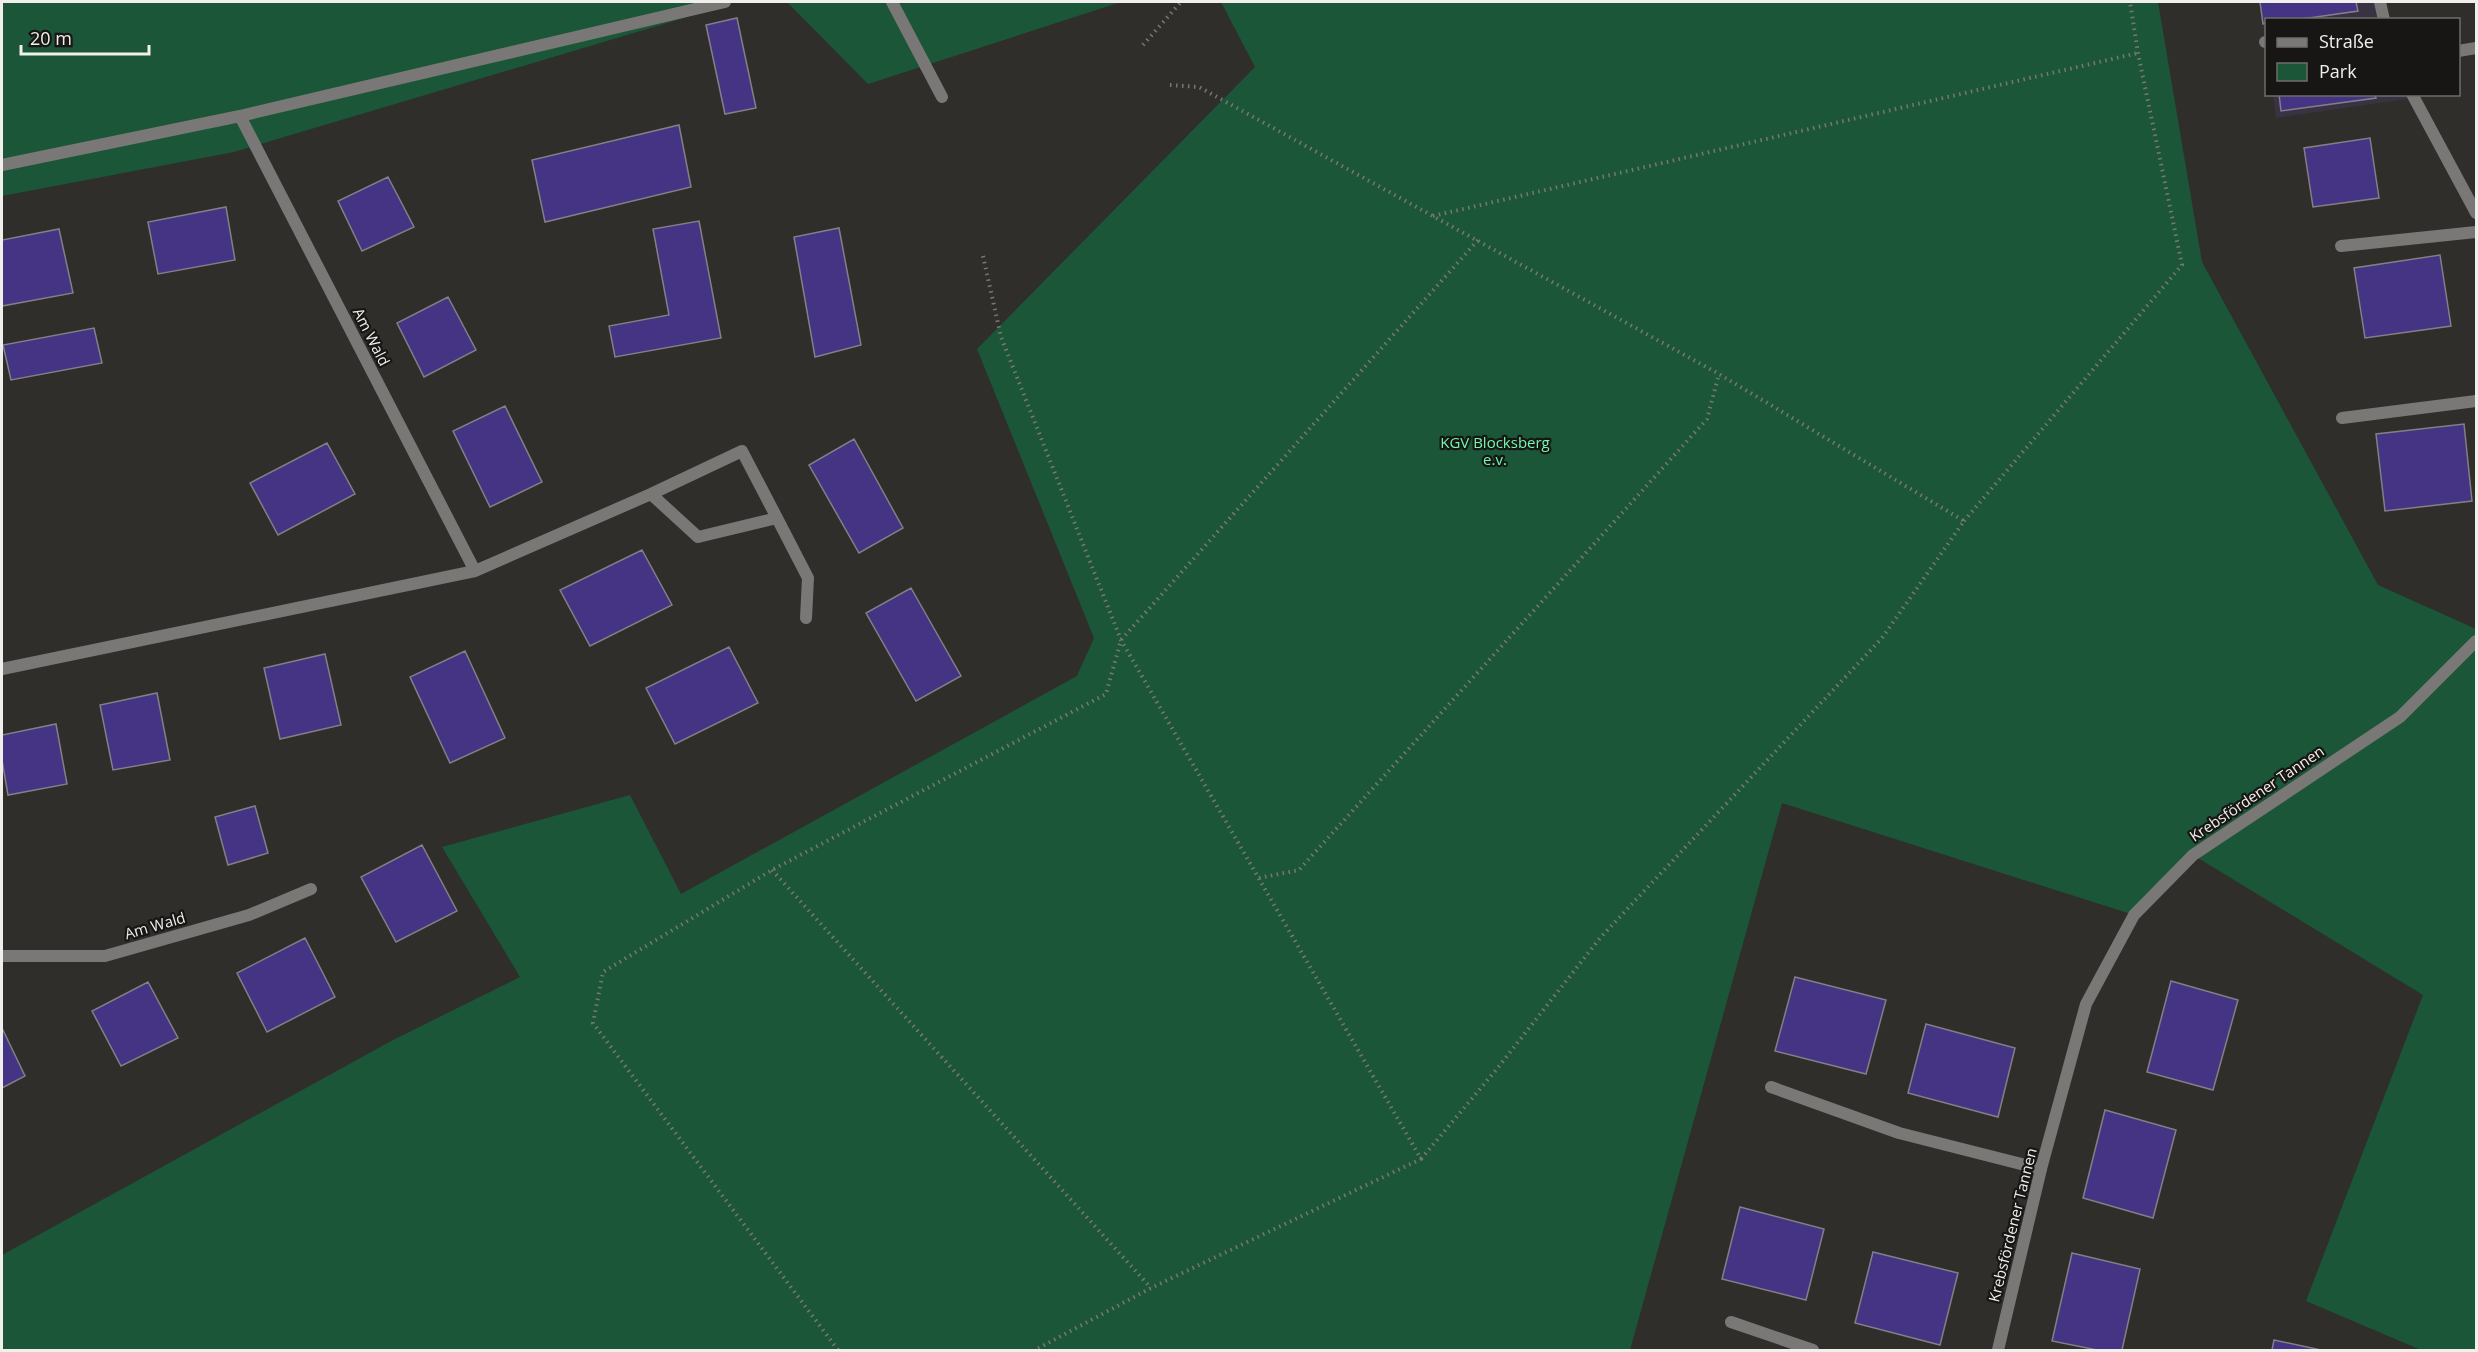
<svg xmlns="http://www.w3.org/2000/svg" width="2478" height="1352" font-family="'Open Sans',sans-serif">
  <rect width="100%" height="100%" fill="#302e2a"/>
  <path fill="#383243" d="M2260,2H2380L2384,19L2266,20V49Z
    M2412,94L2414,98L2276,118L2273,95Z"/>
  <path fill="#1a5637" d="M2,2H711L684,18L234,152L2,196Z
    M787,2H1121L868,84Z
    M1221,2H2158L2202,262L2378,585L2476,629V1350H2421L2306,1301L2423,995L2193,855L2134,915L1782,803L1630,1350H2V1255L393,1040L520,977L442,847L630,795L681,894L1077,676L1094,638L977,349L1255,67Z"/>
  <path fill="#453383" stroke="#818086" stroke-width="1.5" d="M2260,2H2356L2358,11L2295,20H2266V23L2263,24Z
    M737,18L756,108L725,114L706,25Z
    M2279,94H2375L2376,98L2281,111Z
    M679,125L691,187L545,222L532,160Z
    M2370,138L2379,198L2313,207L2304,148Z
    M388,177L414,227L362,251L338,201Z
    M226,207L235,260L158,274L148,222Z
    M699,221L721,338L615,357L609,326L669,315L653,229Z
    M839,228L861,345L815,357L794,237Z
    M59,229L73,293L2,306V240Z
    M2440,255L2451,326L2365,338L2354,268Z
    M448,297L476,350L424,377L397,323Z
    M94,328L102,363L11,380L3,345Z
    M505,406L542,482L490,507L453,431Z
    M2464,424L2472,501L2385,511L2376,434Z
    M854,439L903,528L859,553L809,465Z
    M327,443L355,494L278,535L250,483Z
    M642,550L672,605L590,646L560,590Z
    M911,588L961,676L916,701L866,613Z
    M729,647L758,703L675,744L646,688Z
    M465,651L505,738L450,763L410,677Z
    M325,654L341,725L280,739L264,668Z
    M157,693L170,760L113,770L100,705Z
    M56,724L67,784L8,795L2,760V735Z
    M255,806L268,853L228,865L215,817Z
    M422,845L457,911L396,942L361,877Z
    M305,938L335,997L267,1032L237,973Z
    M1795,977L1886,1000L1866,1074L1775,1051Z
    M2171,981L2238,1000L2213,1090L2147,1072Z
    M148,982L178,1038L121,1066L92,1011Z
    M1926,1024L2015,1048L1998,1117L1908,1093Z
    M2,1028L25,1076L2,1088Z
    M2105,1110L2176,1130L2153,1218L2083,1198Z
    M1740,1207L1824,1229L1806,1300L1722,1279Z
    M1873,1252L1958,1273L1940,1345L1855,1323Z
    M2072,1253L2140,1269L2122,1350H2097L2052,1341Z
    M2274,1340L2321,1350H2272Z"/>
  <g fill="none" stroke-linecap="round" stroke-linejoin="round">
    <path stroke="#797774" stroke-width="4" stroke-dasharray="1.5 4.5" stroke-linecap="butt" d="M1143,45L1181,2
      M1170,85L1199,87L1719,374L1964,521L1882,638L1600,938L1496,1070L1421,1159
      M1433,216L2138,53
      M983,256L1001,337L1121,640L1421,1159L1151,1288L1035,1350
      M1964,521L2182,265L2138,53L2130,2
      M772,870L1151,1288
      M1259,878L1299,870L1707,419L1719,374
      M838,1350L593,1023L603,972L772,870L1106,694L1121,640L1478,240"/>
    <path stroke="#7a7777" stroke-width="12" d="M892,2L942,97
      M2265,42H2266
      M2458,51L2476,48
      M2341,246L2476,232
      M2342,418L2476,401
      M1771,1087L1899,1133L2041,1169
      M1731,1322L1813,1350"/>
    <path stroke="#7a7777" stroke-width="12" d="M2380,2L2384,20
      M2412,94L2476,213
      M240,116L475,571
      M2,165L240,116L725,2
      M777,518L808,578L806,618
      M2,669L475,571L651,494L742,451L777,518L698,537L651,494
      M2,956H105L249,915L311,889
      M1998,1350L2041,1169L2086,1004L2134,915L2193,855L2400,717L2476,641"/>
  </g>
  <g text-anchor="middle" stroke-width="4.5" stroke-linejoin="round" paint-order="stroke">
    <g font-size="15" fill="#f0efec" stroke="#171614">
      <text transform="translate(371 337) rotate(63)" y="5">Am Wald</text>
      <text transform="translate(2257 794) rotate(-34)" y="5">Krebsfördener Tannen</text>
      <text transform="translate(155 926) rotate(-16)" y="5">Am Wald</text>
      <text transform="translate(2013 1225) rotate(-76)" y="5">Krebsfördener Tannen</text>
    </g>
    <g font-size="15" fill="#72f9b0" stroke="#171614">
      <text x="1495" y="448">KGV Blocksberg<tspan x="1495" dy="17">e.v.</tspan></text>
    </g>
  </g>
  <rect width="2478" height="1352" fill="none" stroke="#f0efec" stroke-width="6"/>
  <rect x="2265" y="18" width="195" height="78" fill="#171614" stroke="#6e6d6a" stroke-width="1.5"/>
  <rect x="2277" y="38" width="30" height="9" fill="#7a7777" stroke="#6e6d6a" stroke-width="1.5"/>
  <text x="2319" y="48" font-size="18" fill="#f0efec">Straße</text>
  <rect x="2277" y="63" width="30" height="18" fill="#1a5637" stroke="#6e6d6a" stroke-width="1.5"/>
  <text x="2319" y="78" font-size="18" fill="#f0efec">Park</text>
  <path d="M21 45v9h128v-9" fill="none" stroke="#f0efec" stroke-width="3"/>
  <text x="30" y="45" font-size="18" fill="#f0efec" stroke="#171614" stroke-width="4.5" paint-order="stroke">20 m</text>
</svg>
